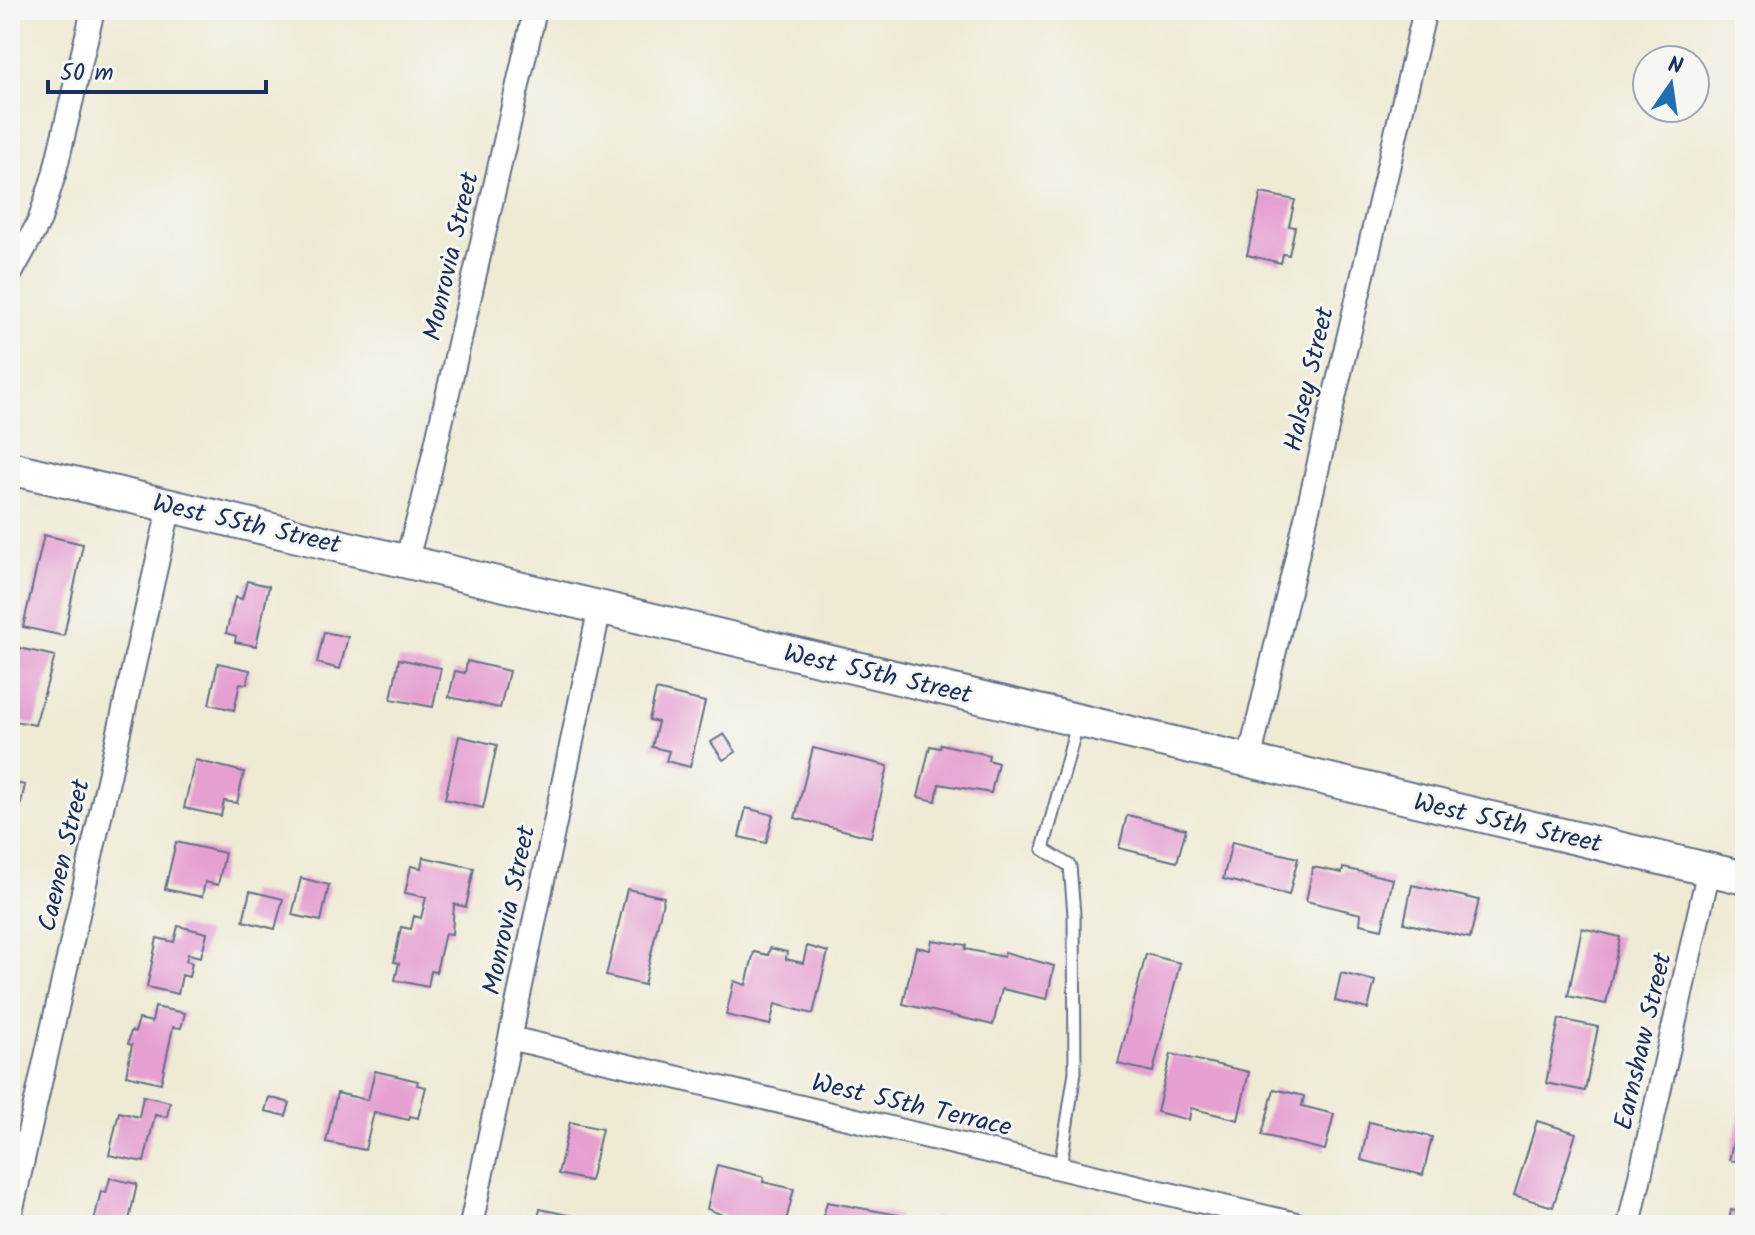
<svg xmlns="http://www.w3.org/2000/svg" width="1755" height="1235" font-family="Kalam,sans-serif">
  <rect width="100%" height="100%" fill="#f6f6f2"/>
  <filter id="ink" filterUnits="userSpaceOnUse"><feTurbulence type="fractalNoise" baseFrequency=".0125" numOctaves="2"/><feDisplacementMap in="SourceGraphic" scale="16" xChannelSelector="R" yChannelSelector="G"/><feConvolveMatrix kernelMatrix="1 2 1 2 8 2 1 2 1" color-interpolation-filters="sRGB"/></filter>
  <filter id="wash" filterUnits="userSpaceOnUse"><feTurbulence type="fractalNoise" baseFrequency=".006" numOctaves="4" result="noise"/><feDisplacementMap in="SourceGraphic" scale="32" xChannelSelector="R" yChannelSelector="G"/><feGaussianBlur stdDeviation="1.8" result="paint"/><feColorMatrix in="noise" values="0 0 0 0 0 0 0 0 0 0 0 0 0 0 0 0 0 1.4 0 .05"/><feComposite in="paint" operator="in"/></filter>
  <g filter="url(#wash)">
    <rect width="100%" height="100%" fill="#eeead4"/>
    <g id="blocks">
      <path fill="#e59fd1" d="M1261,193L1295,200L1289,226L1295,227L1289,255L1283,254L1281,263L1247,255Z
        M44,535L83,544L64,636L23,627Z
        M247,581L269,586L256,646L235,642L236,636L226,633L235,597L242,599Z
        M324,632L348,637L340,669L317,663Z
        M10,646L55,656L35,725L10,720Z
        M399,659L441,668L433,707L391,699Z
        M467,661L509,671L500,708L449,697L455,671L465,673Z
        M218,663L250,670L247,684L240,683L234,710L209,704Z
        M656,690L705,702L690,767L666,761L669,751L652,747L658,722L649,720Z
        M724,734L736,752L723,760L711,742Z
        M459,736L497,745L483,808L445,799Z
        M941,744L989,755L988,760L998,763L991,793L939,784L936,801L918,797L930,746L940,748Z
        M813,748L888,766L871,837L795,818Z
        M195,760L244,772L237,803L224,801L221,816L184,808Z
        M10,782L25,785L11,848H10Z
        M746,808L773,815L766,843L739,837Z
        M1127,815L1186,829L1177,862L1119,848Z
        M176,842L225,853L218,885L205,882L202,897L165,889Z
        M1232,842L1298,858L1289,895L1223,879Z
        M423,857L474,868L466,907L454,904L452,934L445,933L436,972L431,971L428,987L395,980L399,963L394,962L401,927L411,929L414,916L421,918L426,897L405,893L411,866L421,868Z
        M1313,867L1342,873L1343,868L1393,879L1382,929L1360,924L1361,914L1306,901Z
        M301,878L329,885L321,921L292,915Z
        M1412,885L1479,900L1470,938L1404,923Z
        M627,889L664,897L644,985L606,976Z
        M250,891L283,899L275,929L243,921Z
        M178,926L207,933L201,957L188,954L186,961L192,963L189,977L182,975L178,994L147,987L157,938L174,942Z
        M1582,928L1620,937L1606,1004L1568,996Z
        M932,940L966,945L965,949L1004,957L1005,952L1054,966L1047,999L1002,989L993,1025L903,1004L916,947L930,950Z
        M807,946L828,952L813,1014L775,1004L770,1025L726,1015L734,981L746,985L754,952L768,955L770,948L787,952L786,959L803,963Z
        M1146,954L1180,963L1153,1072L1118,1064Z
        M1341,973L1375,981L1368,1009L1335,1001Z
        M155,1007L185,1013L181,1028L173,1027L161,1083L126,1075L132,1045L128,1044L131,1031L135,1032L139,1019L152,1022Z
        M1559,1019L1598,1027L1585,1091L1546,1083Z
        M1171,1054L1249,1072L1238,1120L1191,1108L1189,1120L1157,1112Z
        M375,1071L418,1081L417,1085L426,1087L418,1118L410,1116L409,1120L374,1112L365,1150L326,1142L337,1093L368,1100Z
        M1274,1089L1304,1096L1302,1106L1334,1114L1325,1150L1262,1135Z
        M1744,1095H1745V1163L1729,1160Z
        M143,1096L170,1102L167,1117L155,1115L144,1162L109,1155L119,1112L139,1117Z
        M269,1097L290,1103L286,1116L265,1111Z
        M1537,1121L1576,1133L1553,1207L1514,1195Z
        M570,1122L602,1129L590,1181L558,1174Z
        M1369,1122L1432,1137L1423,1175L1361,1160Z
        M717,1165L764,1177L763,1182L794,1189L785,1225L747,1220L746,1224L707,1209Z
        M110,1178L137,1184L128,1225H93L101,1191L106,1193Z
        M827,1202L899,1215L897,1225H821Z
        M540,1209L582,1218L580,1225H537Z
        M1731,1210L1745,1213V1225H1728Z
        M933,1217L962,1224V1225H931Z"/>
    </g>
  </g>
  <g filter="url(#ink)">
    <use href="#blocks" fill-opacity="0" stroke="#657087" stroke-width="2"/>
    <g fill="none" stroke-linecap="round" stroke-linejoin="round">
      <defs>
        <path id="lane" d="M1060,1168L1075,1072L1074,914L1070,866L1043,849L1077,725"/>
        <path id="street" d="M10,275L39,222L54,175L93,10
          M406,561L423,502L535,10
          M1249,761L1425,10
          M510,1038L1300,1225
          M10,1217L170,505
          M471,1225L600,607
          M1629,1225L1709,869"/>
        <path id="secondary" d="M10,468L1745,878"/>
      </defs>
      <use href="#lane" stroke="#657087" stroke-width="15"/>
      <use href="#street" stroke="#657087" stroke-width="26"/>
      <use href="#secondary" stroke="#657087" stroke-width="36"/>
      <use href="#lane" stroke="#fff" stroke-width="11"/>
      <use href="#street" stroke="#fff" stroke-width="22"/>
      <use href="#secondary" stroke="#fff" stroke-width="32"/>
    </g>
  </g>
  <g text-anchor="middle" stroke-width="6" stroke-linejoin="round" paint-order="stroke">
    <g font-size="26" fill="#1b2f5e" stroke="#f6f6f2">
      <text transform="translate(450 256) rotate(-77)" y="9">Monrovia Street</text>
      <text transform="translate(1308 379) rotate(-77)" y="9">Halsey Street</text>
      <text transform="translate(247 523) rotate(13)" y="9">West 55th Street</text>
      <text transform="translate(878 673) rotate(13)" y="9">West 55th Street</text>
      <text transform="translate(1508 822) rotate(13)" y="9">West 55th Street</text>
      <text transform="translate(63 855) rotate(-77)" y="9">Caenen Street</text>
      <text transform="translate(508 910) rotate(-78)" y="9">Monrovia Street</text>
      <text transform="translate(1642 1041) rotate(-77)" y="9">Earnshaw Street</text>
      <text transform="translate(912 1104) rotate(13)" y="9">West 55th Terrace</text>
    </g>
  </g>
  <rect width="1755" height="1235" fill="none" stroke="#f6f6f2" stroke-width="40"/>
  <g transform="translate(1671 84) rotate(13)"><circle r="38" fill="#f6f6f2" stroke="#9ea6b7" stroke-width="2"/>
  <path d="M0-6L14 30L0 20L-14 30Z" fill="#1f6fb2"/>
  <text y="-12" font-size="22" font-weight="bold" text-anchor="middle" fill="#1b2f5e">N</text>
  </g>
  <path d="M48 80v12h218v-12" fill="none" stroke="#1b2f5e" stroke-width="4"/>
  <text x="60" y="80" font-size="24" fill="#1b2f5e" stroke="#f6f6f2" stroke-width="6" paint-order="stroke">50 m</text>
</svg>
